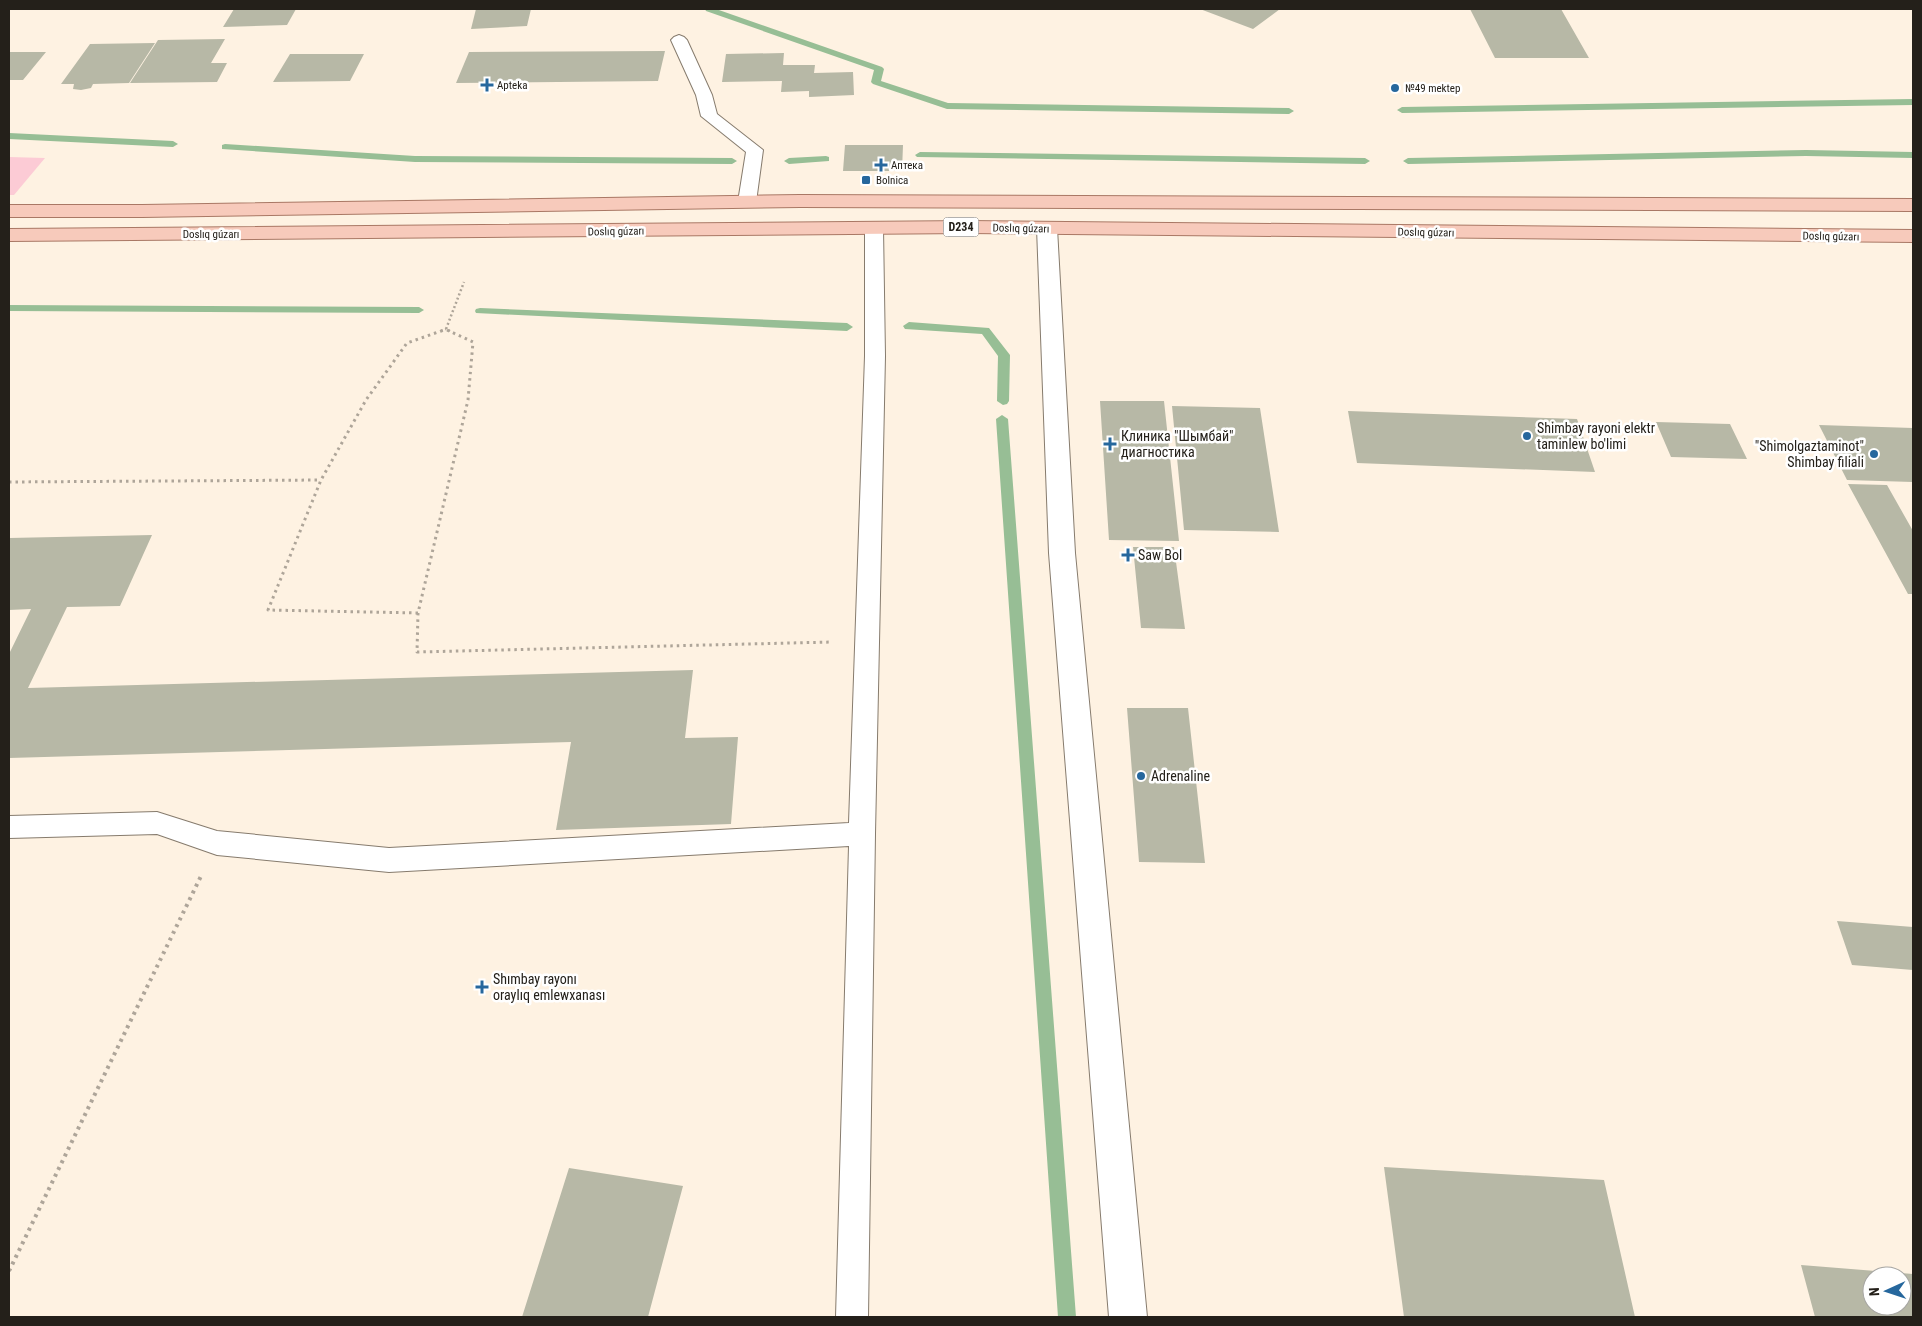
<svg xmlns="http://www.w3.org/2000/svg" width="1922" height="1326" font-family="'Roboto Condensed',sans-serif">
  <rect width="100%" height="100%" fill="#fef2e2"/>
  <path fill="#fccbd5" d="M9,157L45,158L14,195H9Z"/>
  <g fill="none" stroke-linecap="round" stroke-linejoin="round">
    <path fill="#97be95" fill-rule="evenodd" d="M705,9H716L882,67L884,69L881,81L948,103L1289,108L1294,111L1289,114L947,109L873,84L871,82L874,70L706,11Z
      M1913,99V105L1402,113L1397,110L1402,107Z
      M9,133L173,141L178,144L173,147L9,139Z
      M225,144L415,156L732,158L737,161L732,164L415,162L222,149V145Z
      M1806,150L1913,152V158L1806,156L1408,164L1403,161L1408,158Z
      M920,152L1365,158L1370,161L1365,164L917,157L915,155Z
      M826,156L829,157V161L789,164L784,161L789,158Z
      M9,305L419,307L424,310L419,313L9,311Z
      M480,308L847,323L853,327L847,331L476,313L475,311L476,309Z
      M909,322L989,328L1010,355L1009,401L1007,404L1003,405L997,401L998,356L982,334L905,329L903,326Z
      M1002,415L1008,419L1076,1317H1058L996,419Z"/>
  </g>
  <path fill="#b7b8a6" fill-rule="evenodd" d="M234,9H296L287,25L223,27Z
    M476,9H531L527,26L471,29Z
    M1200,9H1280L1253,29Z
    M1470,9H1561L1589,58H1495Z
    M225,39L211,63H227L217,82L130,83L158,40Z
    M155,43L129,83L93,84L91,88L81,90L73,89L74,84H61L90,44Z
    M665,51L658,81L456,83L469,52Z
    M9,52H46L23,80H9Z
    M784,53L783,65H815L814,73L853,72L854,95L809,97V91L781,92L782,81L722,82L726,54Z
    M290,54H364L350,81L273,82Z
    M845,145H903L902,171H843Z
    M1100,401H1164L1179,541L1109,540Z
    M1172,406L1260,408L1279,532L1184,530Z
    M1348,411L1577,419L1595,472L1357,463Z
    M1656,422L1730,424L1747,459L1671,457Z
    M1819,425L1913,428V482L1847,480Z
    M1848,484L1887,485L1913,531V594H1908Z
    M152,535L120,606L67,607L28,688L693,670L685,738L738,737L731,824L556,830L571,742L9,758V654L31,609L9,610V538Z
    M1133,547H1174L1185,629L1141,628Z
    M1127,708H1188L1205,863L1139,862Z
    M1837,921L1913,927V970L1852,965Z
    M1384,1167L1604,1180L1635,1317H1404Z
    M569,1168L683,1186L648,1317H522Z
    M1801,1265L1913,1274V1317H1815ZM1872,1276H1902V1306H1872Z"/>
  <g fill="none" stroke-linecap="round" stroke-linejoin="round">
    <defs>
      <path id="service" d="M679,35L684,37L687,40L712,95L717,114L763,150L756,202L753,206L747,207L741,206L738,202L746,152L701,116L696,95L671,40L674,37Z
        M874,223L880,224L883,228L885,356L875,834L868,1317H836L849,846L389,872L217,855L157,834L9,838V816L157,812L217,831L389,848L849,823L865,356V228L868,224Z"/>
      <path id="minor" d="M1047,222L1054,224L1057,228L1075,553L1147,1317H1109L1049,553L1037,228L1040,224Z"/>
      <path id="primary" d="M800,195L1913,199V211L800,207L142,217H9V205H142Z
        M969,221L1913,230V242L969,233L9,241V229Z"/>
    </defs>
    <use href="#service" stroke="#867b6d" stroke-width="2"/>
    <use href="#minor" stroke="#867b6d" stroke-width="2"/>
    <use href="#primary" stroke="#a97865" stroke-width="2"/>
    <path stroke="#aea599" stroke-width="2.5" stroke-dasharray="2 2.5" stroke-linecap="butt" d="M441,331L446,329
      M450,331L446,329L464,282"/>
    <path stroke="#aea599" stroke-width="3" stroke-dasharray="2.5 4" stroke-linecap="butt" d="M447,330L473,342L468,400L418,613L417,652L832,642
      M9,482L321,480
      M418,613L268,610L321,480L366,400L407,343L444,330"/>
    <path stroke="#aea599" stroke-width="4" stroke-dasharray="3 4.5" stroke-linecap="butt" d="M9,1271L201,876"/>
    <use href="#service" fill="#fff" fill-rule="evenodd"/>
    <use href="#minor" fill="#fff" fill-rule="evenodd"/>
    <use href="#primary" fill="#f7cabb" fill-rule="evenodd"/>
  </g>
  <g fill="#26679d" stroke="#fff" stroke-width="2">
    <path d="M484.5 77.5h5v5h5v5h-5v5h-5v-5h-5v-5h5z"/>
    <circle cx="1395" cy="88" r="5"/>
    <path d="M878.5 157.5h5v5h5v5h-5v5h-5v-5h-5v-5h5z"/>
    <rect x="861" y="175" width="10" height="10" rx="2.5"/>
    <circle cx="1527" cy="436" r="5"/>
    <path d="M1107.5 436.5h5v5h5v5h-5v5h-5v-5h-5v-5h5z"/>
    <circle cx="1874" cy="454" r="5"/>
    <path d="M1125.5 547.5h5v5h5v5h-5v5h-5v-5h-5v-5h5z"/>
    <circle cx="1141" cy="776" r="5"/>
    <path d="M479.5 979.5h5v5h5v5h-5v5h-5v-5h-5v-5h5z"/>
  </g>
  <g text-anchor="middle" stroke-width="5" stroke-linejoin="round" paint-order="stroke">
    <g font-size="11" fill="#24201a" stroke="#fff" text-anchor="start">
      <text x="497" y="89">Apteka</text>
      <text x="1405" y="92">№49 mektep</text>
      <text x="891" y="169">Аптека</text>
      <text x="876" y="184">Bolnica</text>
    </g>
    <g font-size="11" fill="#24201a" stroke="#fff">
      <text transform="translate(1021 228) rotate(1)" y="4">Doslıq gúzarı</text>
      <text transform="translate(616 231) rotate(-1)" y="4">Doslıq gúzarı</text>
      <text transform="translate(1426 232) rotate(1)" y="4">Doslıq gúzarı</text>
      <text x="211" y="238">Doslıq gúzarı</text>
      <text transform="translate(1831 236) rotate(1)" y="4">Doslıq gúzarı</text>
    </g>
    <rect fill="#fff" stroke="#66635f" stroke-width="1" x="943.5" y="217.5" width="35" height="19" rx="4"/>
    <g font-size="12" font-weight="bold" fill="#24201a">
      <text x="961" y="231">D234</text>
    </g>
    <g font-size="14" fill="#24201a" stroke="#fff" text-anchor="start">
      <text x="1537" y="433">Shimbay rayoni elektr<tspan x="1537" dy="16">taminlew bo'limi</tspan></text>
      <text x="1121" y="441">Клиника "Шымбай"<tspan x="1121" dy="16">диагностика</tspan></text>
      <text x="1864" y="451" text-anchor="end">"Shimolgaztaminot"<tspan x="1864" dy="16">Shimbay filiali</tspan></text>
      <text x="1138" y="560">Saw Bol</text>
      <text x="1151" y="781">Adrenaline</text>
      <text x="493" y="984">Shımbay rayonı<tspan x="493" dy="16">oraylıq emlewxanası</tspan></text>
    </g>
  </g>
  <rect width="1922" height="1326" fill="none" stroke="#24201a" stroke-width="20"/>
  <g transform="translate(1887 1291) rotate(267)"><circle r="24" fill="#ffffff" stroke="#a7a6a3"/>
  <path d="M0-4L9 19L0 12L-9 19Z" fill="#26679d"/>
  <text y="-8" font-size="14" font-weight="bold" text-anchor="middle" fill="#24201a">N</text>
  </g>
</svg>
